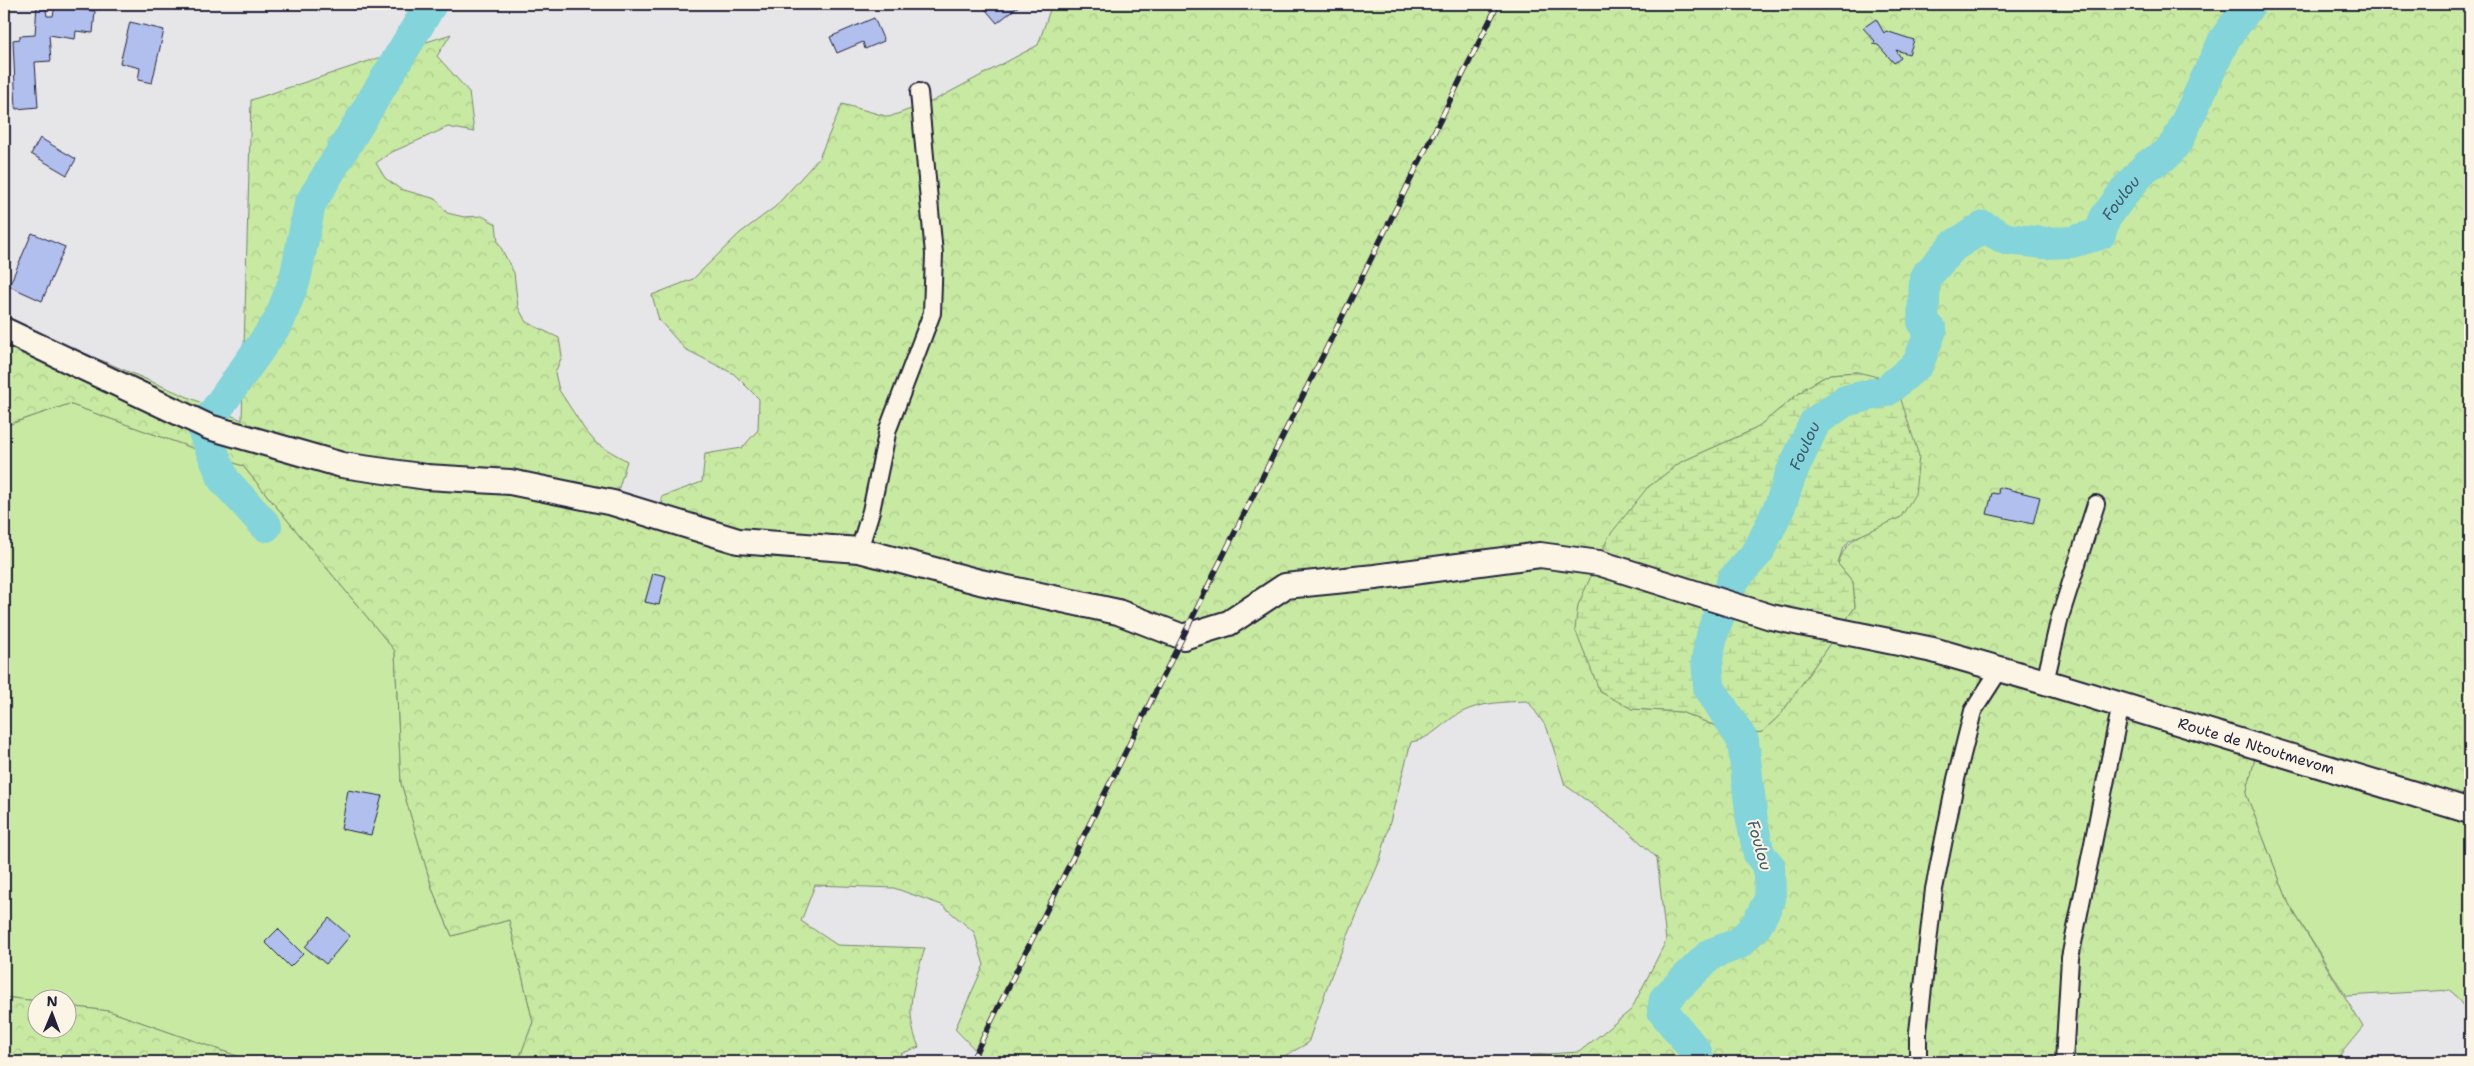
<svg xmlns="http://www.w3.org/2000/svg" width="2474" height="1066" font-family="'Shantell Sans',sans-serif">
  <defs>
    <pattern id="forest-crowns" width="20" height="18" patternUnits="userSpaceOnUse" patternTransform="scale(1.25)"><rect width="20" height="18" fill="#c8e9a1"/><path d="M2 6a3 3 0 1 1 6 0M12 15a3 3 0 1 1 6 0" fill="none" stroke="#acc88c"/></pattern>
    <pattern id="wetland-marsh" width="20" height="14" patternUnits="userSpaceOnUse" patternTransform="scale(1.25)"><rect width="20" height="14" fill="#c8e9a1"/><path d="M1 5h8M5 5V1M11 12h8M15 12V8" fill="none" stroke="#acc88c"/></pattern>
  </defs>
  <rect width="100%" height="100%" fill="#e6e5e8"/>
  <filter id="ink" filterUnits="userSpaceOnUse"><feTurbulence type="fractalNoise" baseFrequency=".02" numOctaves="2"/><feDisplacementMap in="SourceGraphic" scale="10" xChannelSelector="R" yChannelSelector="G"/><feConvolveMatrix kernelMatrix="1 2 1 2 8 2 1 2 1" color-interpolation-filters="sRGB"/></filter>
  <g filter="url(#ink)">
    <path fill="#c8e9a1" stroke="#75866e" d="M69,404L243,466L395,651L401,783L433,891L452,936L509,920L533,1022L518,1062H254L109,1011L68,1006V998H38L37,1001L4,997V426Z
      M2258,745L2470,811V1015L2451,990L2346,996L2289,904L2246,794Z"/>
    <path fill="url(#forest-crowns)" stroke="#75866e" fill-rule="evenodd" d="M1052,4H2470V811L2258,746L2246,794L2289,904L2363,1027L2339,1056L2340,1062H1532V1055L1579,1052L1631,1010L1666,941L1657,858L1626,829L1565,785L1547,728L1528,701C1505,702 1481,702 1460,713C1443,722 1432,739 1411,742L1380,860L1331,976L1308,1043L1274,1062H1188L1145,1052L1136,1062H987L955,1029L984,965L974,932L942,905L894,888L815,885L801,921L837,945L925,948C914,984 903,1011 919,1047L900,1054L905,1062H518L533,1022L509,920L452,936L433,891L401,783L395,651L243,466L69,404L4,426V319L242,420L251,100L451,34L437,56L469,92L474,132L448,127L390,153L376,163L385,178L400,189L436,199L447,213L464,217L482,216L496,224L498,242L514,273L518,307L526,322L559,338L562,356L555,373L559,390L585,430L597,444L627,461L617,494L667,520L661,497L702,482L705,454L742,448L758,430L759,399L734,374L685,349L659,320L652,295L693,279L740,233L775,207L819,158L842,104L889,117L933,101L1038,45ZM1857,372L1901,517C1876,529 1846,534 1838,564L1853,582L1855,607L1781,714L1762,732L1738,735L1681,712L1632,709L1647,488L1681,462L1755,429L1807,387L1830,374Z
      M4,997L37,1001L38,1028H68V1006L109,1011L254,1062H4Z"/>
    <path fill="url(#wetland-marsh)" stroke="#75866e" d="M1857,372L1895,381L1919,456L1915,494L1901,517L1850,540L1842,550L1838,564L1853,582L1855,607L1781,714L1762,732L1738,735L1681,712L1632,709L1600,692L1575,629L1578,605L1609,536L1647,488L1681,462L1755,429L1807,387L1830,374Z"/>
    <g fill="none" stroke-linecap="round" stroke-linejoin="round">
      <g stroke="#83d4db" stroke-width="32">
        <path d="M211,417L279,321L295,279L310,204L431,4"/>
        <path d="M204,432L224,480L266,526"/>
        <path id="s1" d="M1699,1062L1696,1052L1663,1011L1665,999L1711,954L1738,944L1756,926L1770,899L1769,866L1759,854L1752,821L1743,741L1709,687L1707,659L1713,631L1733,580L1758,552L1780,506L1791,474L1815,422L1845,401L1886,391L1918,364L1931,330L1923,322L1925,278L1953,246L1984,227L2006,239L2045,243L2071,242L2100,234L2105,218L2128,187L2147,166L2167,154L2178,140L2224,40L2250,4"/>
      </g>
    </g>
    <path fill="#b1bfef" stroke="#22223b" d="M37,4H45L47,16H53L55,6L95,11L93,33L76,31L75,39L49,35L51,61L35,62L38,107L16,109L13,40L20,39V36L35,35Z
      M981,4H1021L997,23Z
      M874,18L884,41L865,49L863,42L837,53L830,37Z
      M1876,19L1884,33L1886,31L1914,40L1909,54L1896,50L1901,58L1894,63L1878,45L1872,44L1875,41L1863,28Z
      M130,22L164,30L152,83L138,80L140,68L120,63Z
      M40,138L76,159L67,175L31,154Z
      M32,233L65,247L42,301L9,286Z
      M1999,487L2040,497L2033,524L1987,514L1992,493L1998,494Z
      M653,573L666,576L659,605L645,602Z
      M348,790L382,796L371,835L341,829Z
      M329,918L350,936L326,964L305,947Z
      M278,929L303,954L290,967L265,942Z"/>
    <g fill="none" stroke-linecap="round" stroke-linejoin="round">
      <defs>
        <path id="street" d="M859,550L871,511L888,429L932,313L934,254L919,92
          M2045,682L2060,617L2096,504
          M1918,1062V1032L1934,889L1956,779L1973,711L2000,669
          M2064,1062L2070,958L2121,704"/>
        <g id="secondary">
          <path id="s2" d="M4,330L209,427L342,465L427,477L510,482L613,503L738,541L859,550L980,582L1118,612L1183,637L1229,623L1285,586L1375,577L1540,555L1599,563L1771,617L1933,650L2045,682L2470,811"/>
        </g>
      </defs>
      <use href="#street" stroke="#22223b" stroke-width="20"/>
      <use href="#secondary" stroke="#22223b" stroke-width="28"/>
      <use href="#street" stroke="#fcf5e5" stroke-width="16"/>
      <use href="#secondary" stroke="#fcf5e5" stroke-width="24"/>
      <defs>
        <path id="rail" d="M971,1062L1498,4"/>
      </defs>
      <use href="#rail" stroke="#22223b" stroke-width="5.5"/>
      <use href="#rail" stroke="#fcf5e5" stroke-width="4" stroke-dasharray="11" stroke-linecap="butt"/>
    </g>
  </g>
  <g text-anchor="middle" stroke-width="4" stroke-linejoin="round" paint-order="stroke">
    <g font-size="15" fill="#22223b" stroke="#fcf5e5">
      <text dy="5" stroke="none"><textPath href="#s2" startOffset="2342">Route de Ntoutmevom</textPath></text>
    </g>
    <g font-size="16" font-style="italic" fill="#3f576b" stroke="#fcf5e5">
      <text dy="6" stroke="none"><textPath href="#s1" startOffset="1196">Foulou</textPath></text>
      <text dy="6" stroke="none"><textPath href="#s1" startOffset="716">Foulou</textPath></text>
      <text transform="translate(1760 845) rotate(74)" y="6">Foulou</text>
    </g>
  </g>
  <rect width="2474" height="1066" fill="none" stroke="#fcf5e5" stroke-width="20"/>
  <rect x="10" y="10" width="2454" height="1046" fill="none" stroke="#22223b" stroke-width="2" filter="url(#ink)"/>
  <g transform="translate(52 1014) rotate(1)"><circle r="24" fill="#fcf5e5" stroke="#a5a1a1"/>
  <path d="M0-4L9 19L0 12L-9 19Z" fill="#22223b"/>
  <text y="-8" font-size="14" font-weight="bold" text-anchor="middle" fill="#22223b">N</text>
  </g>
</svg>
